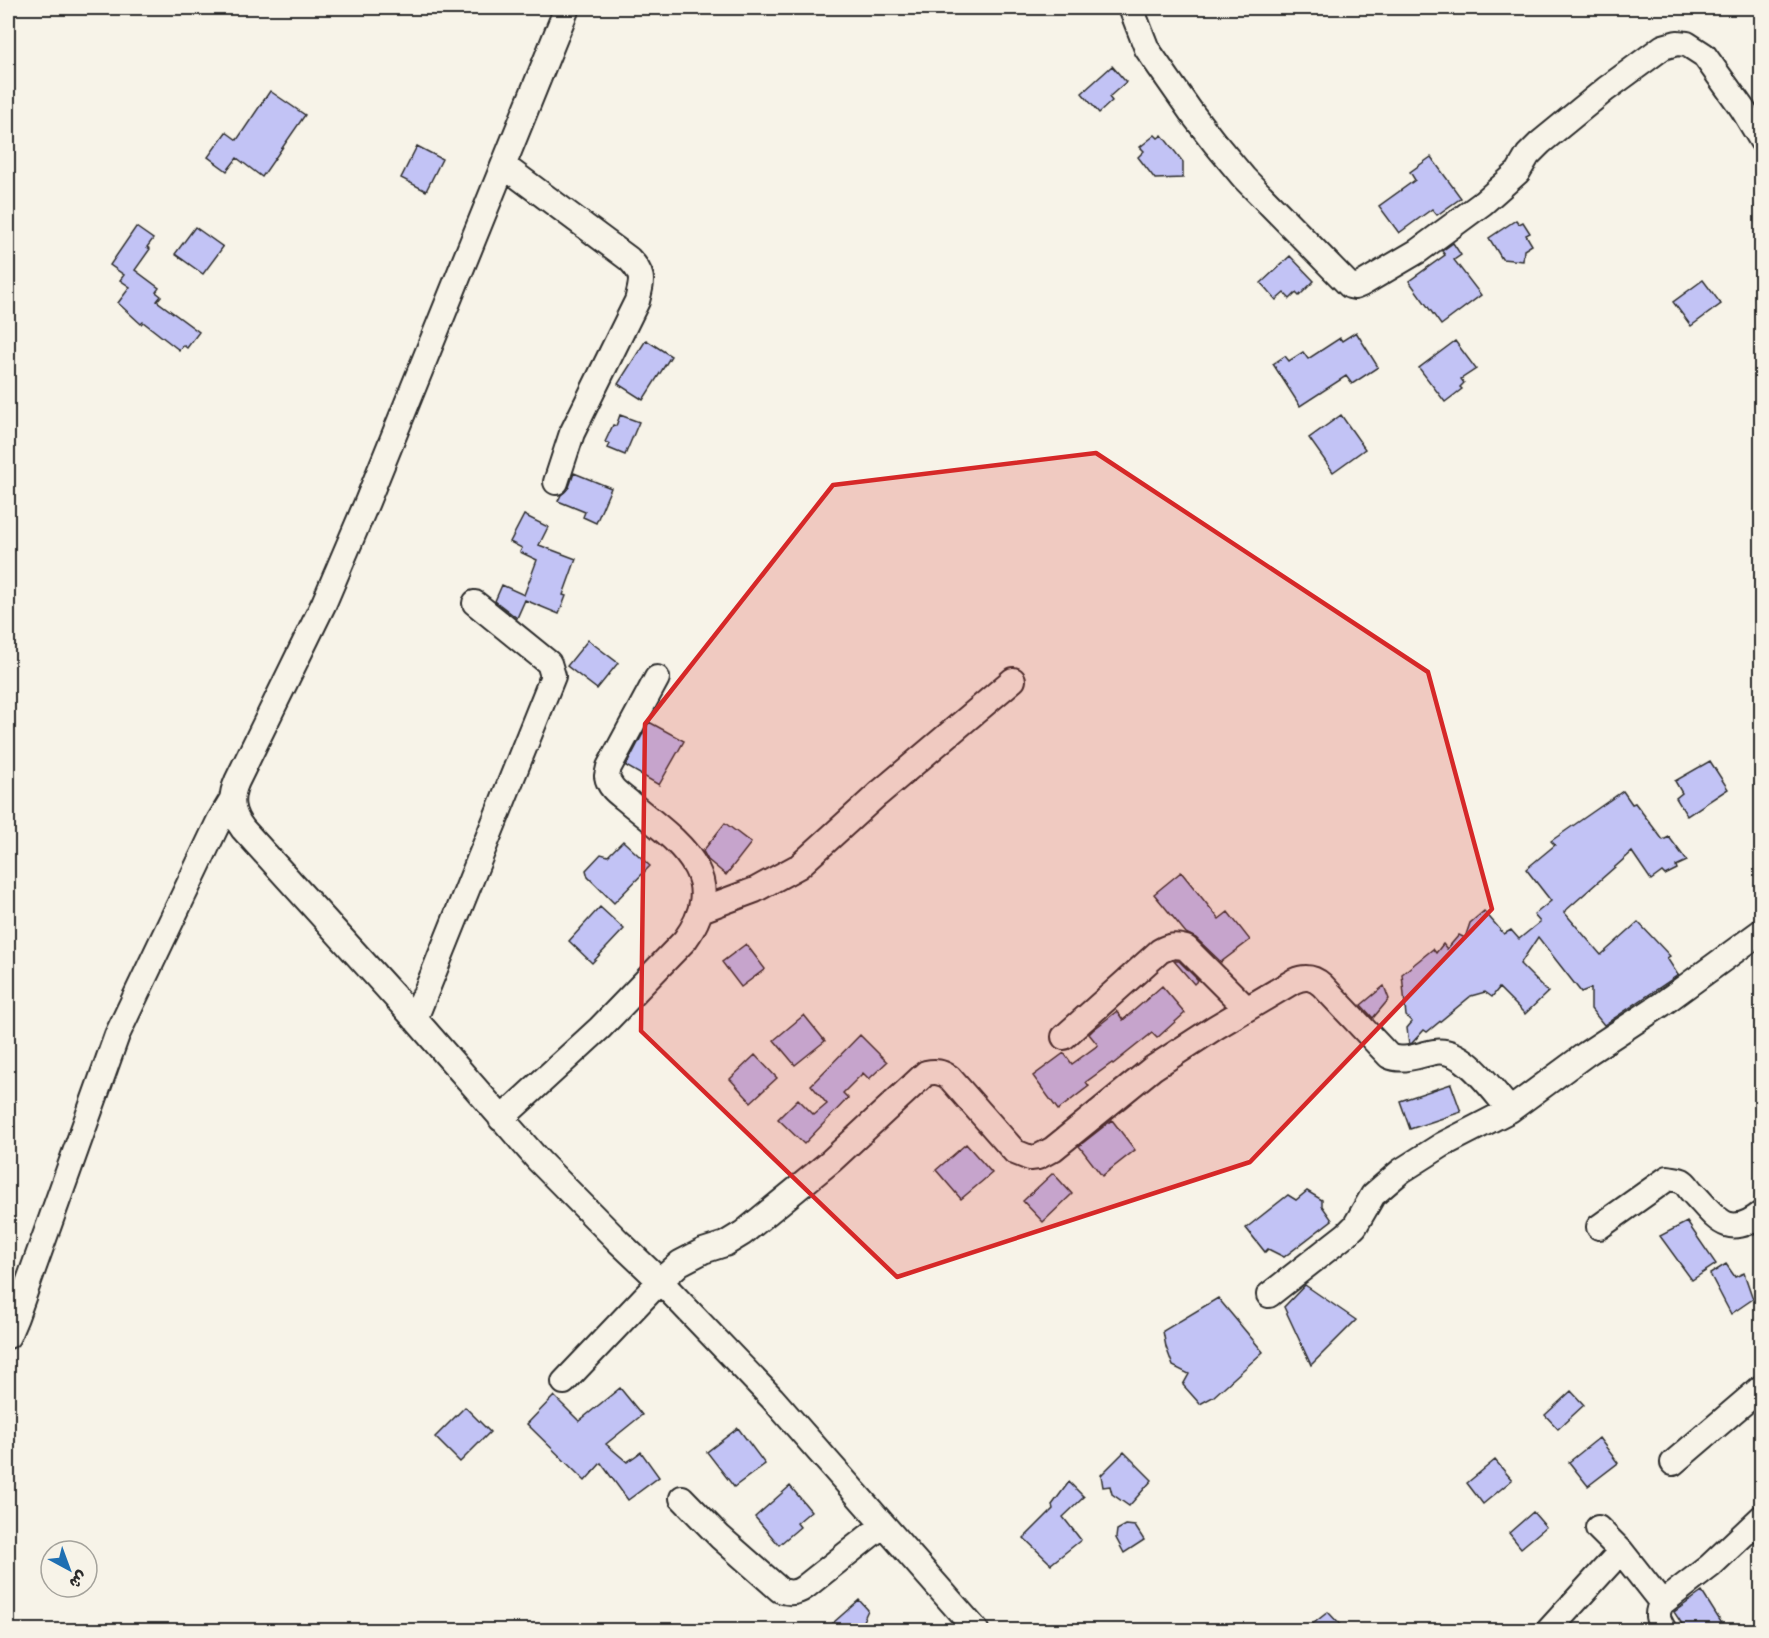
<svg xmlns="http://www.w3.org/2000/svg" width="1769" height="1638" font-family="'Indie Flower','Playpen Sans Arabic',sans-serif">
  <rect width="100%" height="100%" fill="#f7f3e8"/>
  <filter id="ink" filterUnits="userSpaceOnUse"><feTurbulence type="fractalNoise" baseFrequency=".0167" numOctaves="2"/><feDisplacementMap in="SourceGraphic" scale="12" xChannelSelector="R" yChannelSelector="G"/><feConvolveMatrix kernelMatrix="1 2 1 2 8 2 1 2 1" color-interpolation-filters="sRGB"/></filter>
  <g filter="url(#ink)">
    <path fill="#c2c3f5" stroke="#2b2b2b" stroke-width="1.5" d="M1112,66L1126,82L1109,97L1112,101L1099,113L1082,93Z
      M270,91L305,115L262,177L237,158L227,171L208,157L226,132L237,140Z
      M1155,135L1158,138L1162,135L1183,162V178L1155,179L1138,157L1144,151L1140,147Z
      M417,146L442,159L426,191L401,178Z
      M1431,157L1461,198L1437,215L1432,209L1399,233L1379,206L1415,180L1410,172Z
      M1516,220L1519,224L1523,222L1530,233L1526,235L1532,245L1524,250L1523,261L1502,259L1489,238Z
      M136,227L153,239L147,247L150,249L135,270L159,288L156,292L161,296L157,301L199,332L187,348L183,345L179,350L143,322L141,324L118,303L130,287L120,280L124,275L110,265Z
      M195,227L223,247L203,274L175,254Z
      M1453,243L1461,255L1454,260L1481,295L1441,325L1409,281L1445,255L1442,251Z
      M1290,256L1314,281L1299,296L1296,293L1290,299L1284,293L1276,300L1261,283Z
      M1703,280L1721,304L1691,326L1673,302Z
      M1356,332L1378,367L1352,384L1346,376L1300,406L1273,364L1285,356L1289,361L1303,352L1308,359L1340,338L1342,341Z
      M646,340L671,356L643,400L618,384Z
      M1455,341L1476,369L1461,379L1464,383L1460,387L1462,389L1445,402L1419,368Z
      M620,415L639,422L625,455L608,448L610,444L605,442L613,425L616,426Z
      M1341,415L1365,449L1333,472L1309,438Z
      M574,473L611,488L596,523L583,517L585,512L558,501L561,495L569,487Z
      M524,515L548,527L539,545L576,559L563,595L566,596L559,614L525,600L517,618L495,601L502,585L524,595L537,560L520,552L522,548L510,542Z
      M588,640L618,663L597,689L567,666Z
      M649,722L684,741L659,785L626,766Z
      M1710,761L1728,789L1687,816L1676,798L1682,793L1675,781Z
      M1623,791L1632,804L1635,803L1663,840L1669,837L1687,861L1676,866L1677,869L1665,875L1662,872L1651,880L1632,852L1564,912L1601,955L1638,922L1670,956L1667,958L1678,975L1604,1025L1591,1009V988L1581,992L1538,937L1520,964L1548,992L1525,1014L1499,988L1492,997L1485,992L1471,996L1427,1032L1424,1030L1412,1043L1409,1044L1407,1028L1412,1022L1406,1016L1402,974L1433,949L1436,953L1443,944L1447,949L1459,935L1465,938L1470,923L1484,911L1504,934L1511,930L1519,939L1540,922L1534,915L1551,901L1526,869L1555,845L1551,841Z
      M725,823L751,843L726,875L708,860L703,851Z
      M623,841L650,866L614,903L588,877L586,870L601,854L608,856Z
      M1181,872L1219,919L1228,912L1250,940L1221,962L1196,938L1186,933L1154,894Z
      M600,907L624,929L592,963L569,941Z
      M746,944L765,969L741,987L722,962Z
      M1174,961H1179L1198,980L1194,984Z
      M1162,986L1185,1013L1157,1038L1152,1033L1113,1064L1112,1063L1086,1082L1089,1086L1058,1110L1033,1076L1064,1053L1072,1064L1098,1045L1089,1034L1093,1030L1117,1011L1123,1020Z
      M1384,986L1389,999L1373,1018L1361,1005Z
      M804,1015L825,1041L795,1065L774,1040Z
      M860,1035L887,1062L869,1079L863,1073L843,1093L848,1098L804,1144L778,1119L798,1099L814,1115L827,1104L811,1085Z
      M755,1055L777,1078L751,1102L730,1079Z
      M1451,1084L1461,1112L1410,1129L1400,1101Z
      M1112,1120L1135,1150L1102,1176L1079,1146Z
      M966,1144L992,1173L961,1199L936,1170Z
      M1053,1173L1072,1194L1043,1222L1023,1201Z
      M1307,1191L1322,1200V1206L1332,1220L1284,1257L1268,1249L1265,1252L1246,1228L1288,1195L1296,1200Z
      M1687,1222L1716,1264L1692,1280L1660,1236Z
      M1726,1264L1735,1277L1744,1273L1753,1299L1731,1314L1710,1274Z
      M1305,1285L1356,1320L1311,1365L1284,1307Z
      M1218,1298L1263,1352L1213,1397L1200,1404L1183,1385L1189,1374L1173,1366L1166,1347L1163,1331Z
      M620,1388L642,1415L606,1444L627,1462L641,1452L659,1477L628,1500L601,1463L585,1481L527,1424L554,1396L579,1421Z
      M1571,1391L1584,1405L1558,1429L1545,1415Z
      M465,1407L490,1432L460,1462L435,1437Z
      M738,1428L765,1464L734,1487L707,1452Z
      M1599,1438L1618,1463L1588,1486L1569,1462Z
      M1124,1452L1152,1480L1129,1506L1112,1494L1110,1486L1103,1487L1101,1475Z
      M1495,1460L1512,1480L1483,1504L1467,1483Z
      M1069,1482L1084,1497L1063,1517L1081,1540L1051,1564L1024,1538L1053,1509L1052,1505Z
      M790,1486L811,1511L797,1523L800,1527L779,1545L755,1517Z
      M1533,1512L1546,1527L1521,1548L1509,1533Z
      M1126,1525L1135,1526L1144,1540L1124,1553L1116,1538L1117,1530Z
      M1702,1592L1726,1630H1686L1674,1612Z
      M859,1600L868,1610L863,1621L847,1630H825Z
      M1328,1612L1345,1630H1305Z"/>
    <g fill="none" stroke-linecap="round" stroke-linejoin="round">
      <defs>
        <path id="minor" d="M567,8L367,502L324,603L237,781C229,799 231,813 243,829L415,1019L539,1161L619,1242L660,1281L772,1398L976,1630
          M1131,8L1147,49L1191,112L1214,142L1244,178L1350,286L1355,287L1362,284L1418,251L1483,203L1518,172L1528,155L1540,143L1606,89L1663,47L1677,43L1687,44L1704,55L1742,108L1762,141
          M504,166L629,259C645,275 642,281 637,301L572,433L556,482
          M701,910L755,890L799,866L877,795L1013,680
          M415,1019L553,676L549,663L475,603
          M1064,1037L1160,951C1169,946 1175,945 1186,948L1246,1008
          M501,1119L600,1028L685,940C732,875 676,841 630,803C621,795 609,789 607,776L609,767L657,678
          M1599,1227L1668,1178C1672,1179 1679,1179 1682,1181C1686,1183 1689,1189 1692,1192C1716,1217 1727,1241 1762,1213
          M1269,1295L1347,1234L1355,1226L1373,1195L1401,1171L1442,1145L1510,1110L1586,1054L1662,1004L1762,931
          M8,1336L16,1317L117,1035L219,821L231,801
          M564,1382L660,1281L680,1263L703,1251L725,1244L743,1233L831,1161L926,1073C936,1071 941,1072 949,1077L1015,1152L1030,1158L1038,1157L1053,1149L1153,1068L1216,1027L1294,981C1305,976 1313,977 1322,985L1389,1056C1404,1063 1420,1054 1435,1052C1464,1047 1492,1090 1510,1110
          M1673,1463L1762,1387
          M682,1498L720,1537L780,1590C790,1594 797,1593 805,1587L883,1525
          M1598,1528L1621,1551L1662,1603
          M1549,1630L1621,1551
          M1664,1630C1658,1620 1655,1614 1662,1603L1710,1566L1762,1517"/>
      </defs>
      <use href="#minor" stroke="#2b2b2b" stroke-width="28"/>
      <use href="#minor" stroke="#f7f3e8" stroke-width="24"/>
    </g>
  </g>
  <path fill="#d62828" fill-opacity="0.2" stroke="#d62828" stroke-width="4.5" stroke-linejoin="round" d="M1096,453L1428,672L1492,909L1250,1162L897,1277L641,1031L645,724L833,485Z"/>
  <rect width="1769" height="1638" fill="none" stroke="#f7f3e8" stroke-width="30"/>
  <rect x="15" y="15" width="1739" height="1608" fill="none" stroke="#2b2b2b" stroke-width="2" filter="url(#ink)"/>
  <g transform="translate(69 1569) rotate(139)"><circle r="28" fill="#f7f3e8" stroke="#a5a39c" stroke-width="1.5"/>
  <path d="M0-4.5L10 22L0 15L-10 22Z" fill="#1f6fb2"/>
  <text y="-9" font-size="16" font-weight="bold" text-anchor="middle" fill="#2b2b2b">ش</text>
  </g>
</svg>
